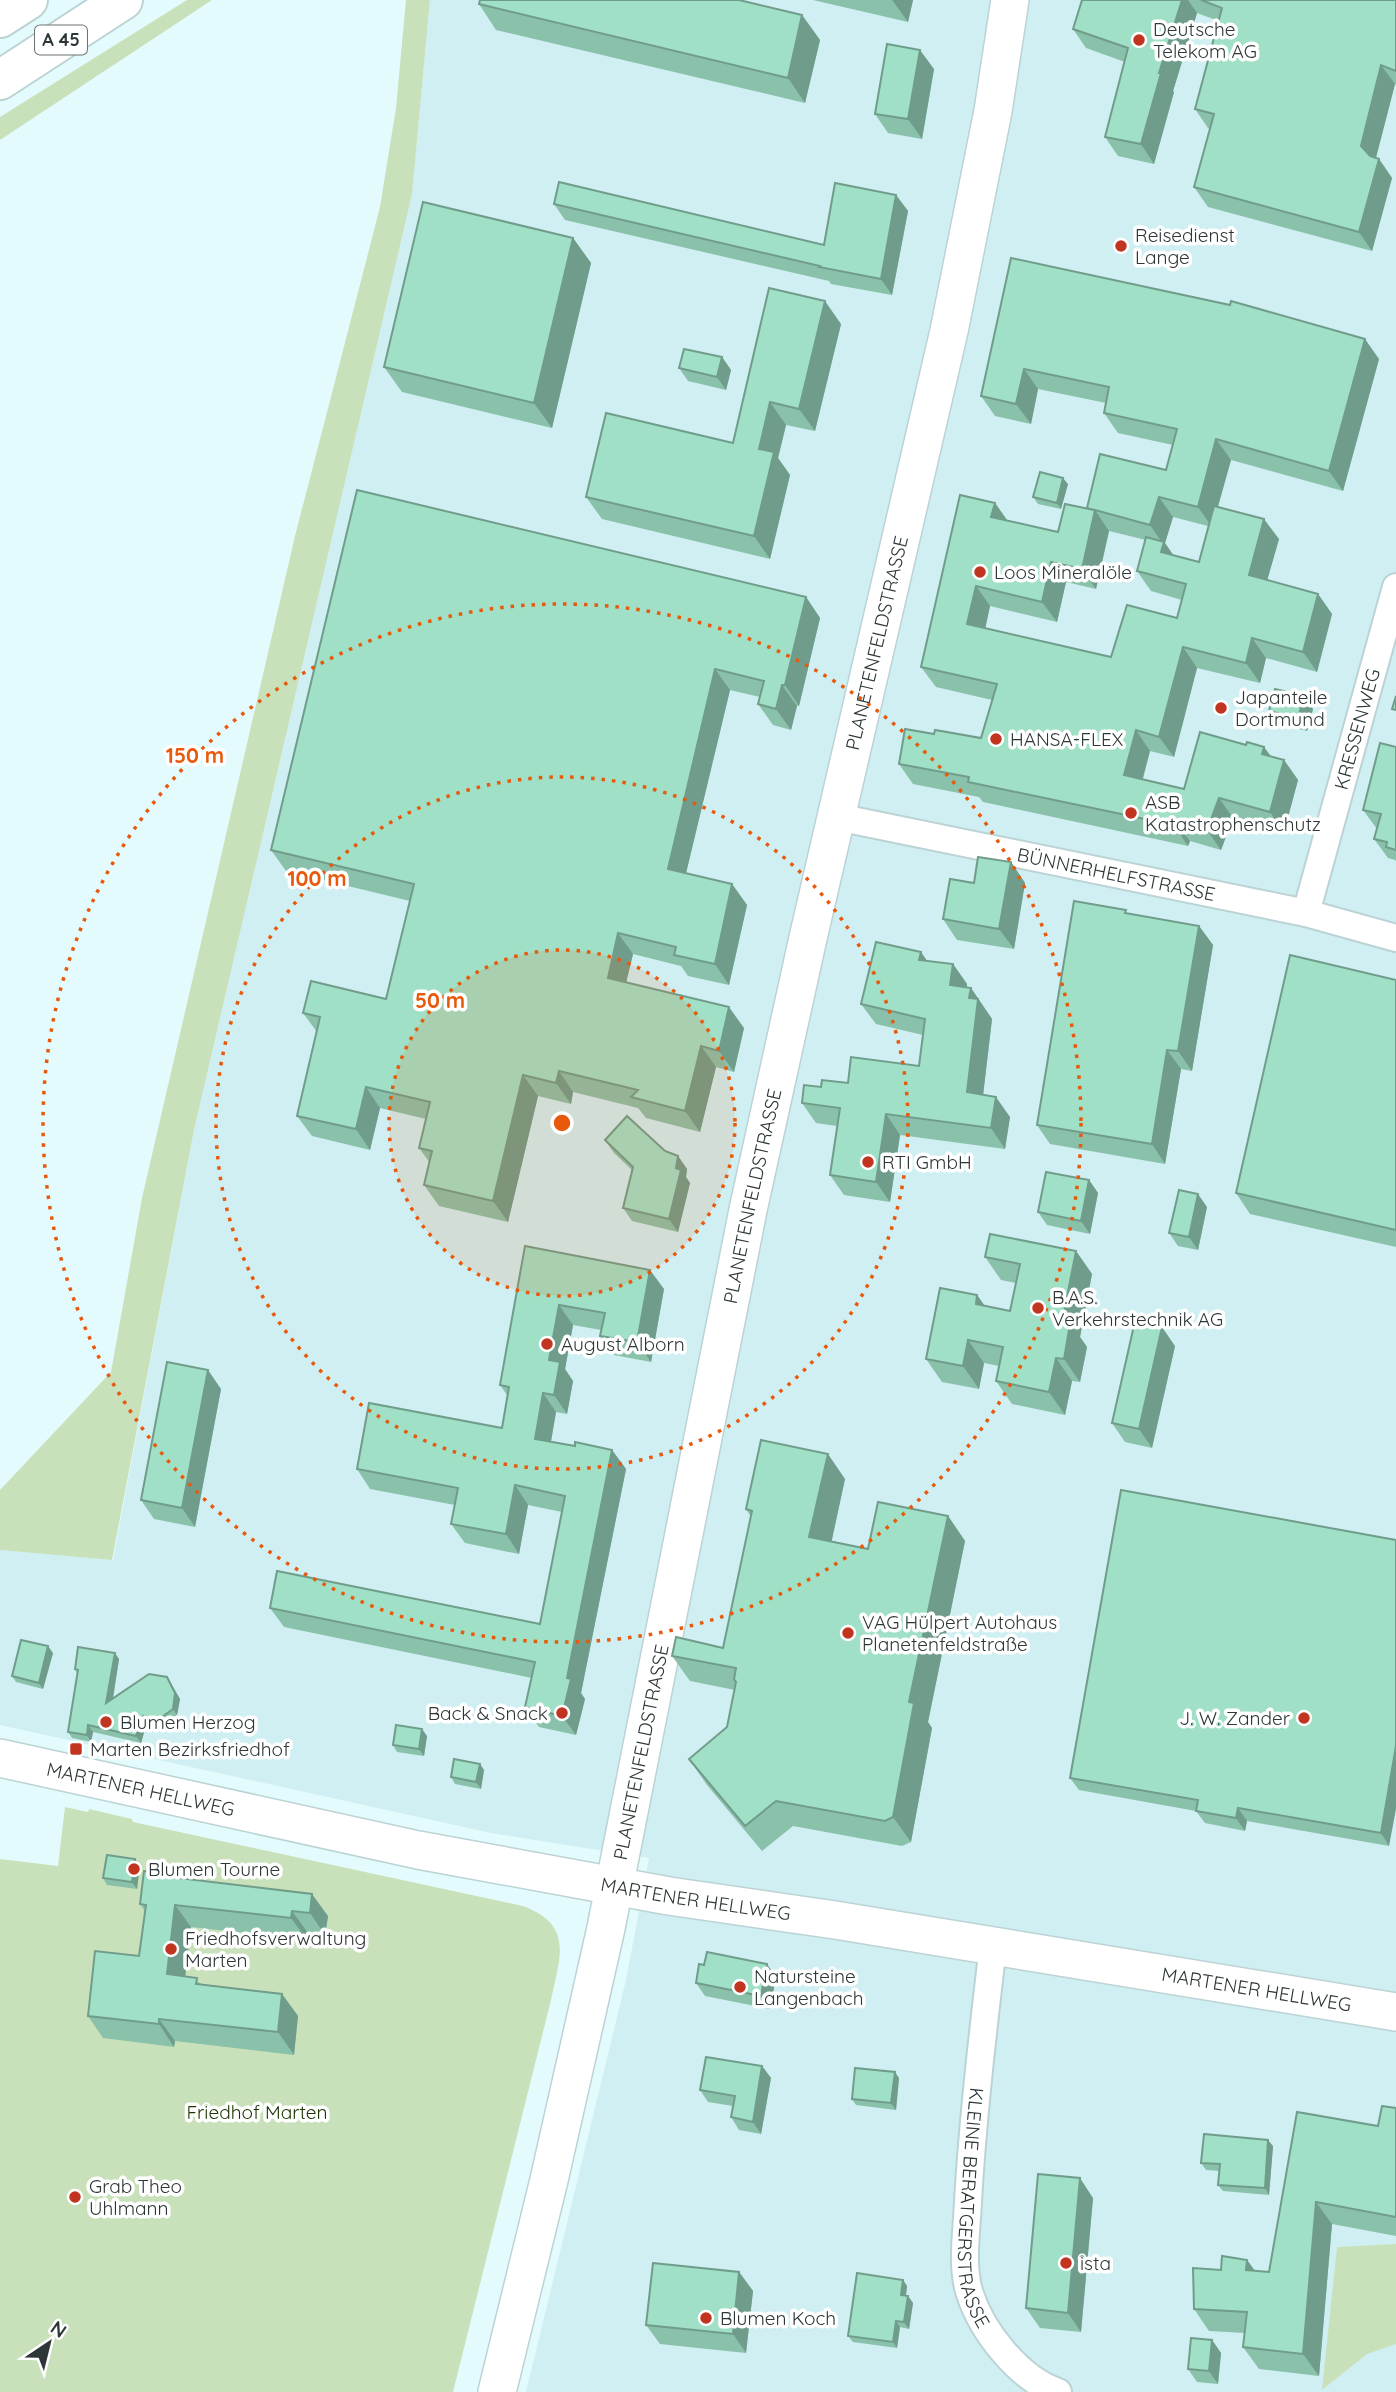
<svg xmlns="http://www.w3.org/2000/svg" width="1396" height="2392" font-family="Quicksand,sans-serif">
  <rect width="100%" height="100%" fill="#e4fbfd"/>
  <path fill="#cfeff2" d="M430,0H1396V2392H526L626,1980L649,1858L491,1833L0,1725V1550L113,1560L194,1130L412,193Z"/>
  <path fill="#c9e1bb" d="M187,0H212L0,140V117Z
    M406,0H430L412,194L194,1130L112,1560L0,1550V1490L111,1372L142,1198L295,536L380,207L396,108Z
    M65,1807L88,1812L89,1809L132,1819L133,1822L523,1906C574,1925 560,1957 551,2000L453,2392H0V1859L58,1866Z
    M1396,2244V2344L1367,2354L1322,2390L1337,2247Z"/>
  <g fill="none" stroke-linecap="round" stroke-linejoin="round">
    <defs>
      <g id="street">
        <path id="s1" d="M837,817L1306,913L1396,938"/>
        <path id="s2" d="M1306,913L1396,587"/>
        <path id="s3" d="M993,1946C983,2031 973,2116 968,2201C967,2230 961,2263 969,2291C981,2331 1019,2379 1058,2392"/>
      </g>
      <g id="secondary">
        <path id="s4" d="M0,1758L418,1850L669,1896L835,1920L1396,2012"/>
        <path id="s5" d="M497,2392L549,2180L606,1928L748,1210L808,938L949,331L993,111L1010,0"/>
      </g>
      <path id="highway" d="M0,18L28,0
        M0,80L123,0"/>
    </defs>
    <use href="#street" stroke="#bcd3d5" stroke-width="30"/>
    <use href="#secondary" stroke="#bcd3d5" stroke-width="40"/>
    <use href="#highway" stroke="#bcd3d5" stroke-width="42"/>
    <use href="#street" stroke="#fff" stroke-width="26"/>
    <use href="#secondary" stroke="#fff" stroke-width="37"/>
    <use href="#highway" stroke="#fff" stroke-width="38"/>
  </g>
  <path fill="#8ac1aa" fill-rule="evenodd" d="M813,0H913L908,22Z
    M1082,0H1396V85L1395,84L1376,158L1379,159L1392,178L1372,251L1208,207L1194,187L1210,129L1208,128L1195,109L1219,21L1197,13L1173,91L1174,92L1154,164L1118,156L1105,137L1125,62L1086,48L1073,29Z
    M479,4L802,15L820,40L805,103L496,30Z
    M934,69L922,139L888,133L875,114Z
    M896,195L908,211L892,295L831,284L829,281L565,220L554,204L824,245Z
    M573,238L591,263L552,428L402,392L384,367Z
    M1011,258L1379,359L1343,491L1231,460L1218,507L1279,539L1267,580L1318,594L1332,614L1317,672L1266,658L1260,683L1197,668L1174,757L1150,751L1143,779L1184,789L1246,745L1264,747L1271,756L1284,760L1298,780L1284,832L1233,818L1221,850L1190,841L1188,846L983,802L979,797L913,784L899,764L934,734L981,738L992,700L936,687L921,667L995,503L1007,520L1058,532L1087,509L1166,470L1173,445L1118,433L1104,413L1106,403L1038,389L1031,424L995,416L981,396ZM1173,517L1208,526L1199,562L1173,555L1165,543ZM1109,531L1146,540L1137,571L1151,591L1182,600L1177,618L1111,657L985,628L990,606L1057,622L1066,582L1096,589Z
    M841,324L815,431L786,425L778,458L790,475L770,559L602,519L586,497L733,443Z
    M722,357L731,370L726,390L688,381L679,368Z
    M1068,484L1061,509L1038,504L1033,497Z
    M806,597L820,618L799,706H797L791,730L773,725L758,704L760,697L730,690L686,873L732,884L747,905L729,985L688,976L681,966L633,954L626,983L744,1028L734,1072L716,1067L700,1132L646,1118L638,1108L573,1092L571,1104L538,1096L508,1222L439,1206L424,1185L430,1163L419,1148L426,1119L380,1108L370,1150L312,1136L297,1116L317,1032L303,1013L386,999L410,901L286,871L271,850Z
    M1313,709L1307,731L1278,724L1269,711Z
    M1396,747V861L1395,860L1388,858L1374,839L1377,829L1363,810Z
    M1011,862L1025,883L1014,949L957,940L943,919L974,883Z
    M1129,914L1199,926L1213,945L1192,1071L1181,1069L1165,1164L1050,1144L1037,1125Z
    M921,952L927,961L953,964L967,984V987L971,988L992,1019L983,1095L1010,1117L1005,1149L900,1135L890,1202L844,1195L830,1175L837,1126L816,1123L802,1103L821,1087L848,1083L919,1066L923,1035L876,1024L861,1004Z
    M1396,980V1247L1250,1214L1236,1193Z
    M605,1140L665,1151L678,1156L687,1169L686,1177L690,1183L678,1232L632,1221L623,1208L632,1170L614,1153Z
    M1089,1180L1098,1193L1090,1234L1047,1225L1038,1212Z
    M1207,1207L1198,1250L1178,1246L1169,1233Z
    M525,1246L664,1289L651,1362L614,1355L600,1336L601,1330L573,1325L565,1369L573,1381L567,1414L556,1412L551,1442L575,1446L612,1450L626,1469L581,1693L585,1699L576,1735L539,1727L525,1707L532,1678L284,1627L270,1608L540,1624L562,1512L528,1505L519,1554L465,1543L451,1524L455,1505L370,1489L357,1469L502,1428L507,1395L500,1385Z
    M1076,1251L1092,1274L1080,1337L1087,1347L1080,1382L1072,1381L1065,1415L1012,1404L996,1381L999,1366L984,1363L979,1389L942,1382L926,1359L977,1295L985,1306L1010,1311L1016,1283L1001,1280L985,1257Z
    M1175,1346L1152,1448L1125,1442L1112,1423Z
    M221,1389L195,1527L154,1519L141,1500Z
    M845,1479L831,1542L868,1549L948,1516L965,1541L928,1722L932,1728L911,1842L902,1846L793,1826L762,1851L707,1785L689,1759L727,1727L735,1690L690,1681L672,1656L723,1648L751,1517L746,1509Z
    M1396,1540L1389,1846L1247,1821L1245,1831L1205,1823L1196,1811L1079,1790L1070,1778Z
    M53,1653L43,1689L16,1682L12,1676Z
    M119,1659L113,1699L167,1677L180,1699L177,1715L164,1725L147,1722L141,1743L93,1732L91,1742L72,1738L68,1732L77,1673L75,1669Z
    M427,1736L424,1756L397,1752L393,1745Z
    M480,1764L484,1770L481,1789L455,1784L451,1777Z
    M135,1859L140,1865L137,1889L107,1885L103,1878Z
    M181,1878L328,1916L325,1935L308,1933L307,1940L191,1927L185,1976L202,1984L282,1994L298,2016L294,2055L175,2041L174,2047L103,2038L88,2016L139,1956L145,1911L140,1904Z
    M776,1977L770,2009L705,1996L696,1983Z
    M762,2066L771,2078L761,2134L739,2130L731,2117L733,2106L708,2102L700,2090Z
    M899,2078L896,2110L856,2105L852,2099Z
    M1396,2108V2236L1332,2224L1319,2376L1259,2369L1243,2347L1245,2333L1209,2331L1194,2309L1221,2270L1247,2260L1255,2271L1269,2272L1297,2112L1378,2126Z
    M1273,2146L1269,2195L1223,2191L1218,2185L1219,2171L1206,2170L1201,2163Z
    M1093,2198L1081,2332L1040,2328L1026,2308Z
    M739,2272L753,2291L746,2353L660,2344L646,2325Z
    M903,2280L907,2286L906,2296H908L913,2303L909,2329L900,2327L897,2348L853,2342L848,2336Z
    M1212,2340L1221,2353L1218,2384L1197,2382L1188,2369Z"/>
  <path fill="#709d8b" d="M892,0H913L908,22Z
    M1182,0H1188L1197,13L1173,91L1174,92L1154,164L1141,144L1159,73Z
    M802,15L820,40L805,103L788,78Z
    M920,50L934,69L922,139L908,119Z
    M1381,65L1395,84L1374,165L1361,146Z
    M1379,159L1392,178L1372,251L1359,232Z
    M896,195L908,211L892,295L881,279Z
    M573,238L591,263L552,428L534,403Z
    M825,301L841,324L815,431L799,409Z
    M1365,339L1379,359L1343,491L1329,471Z
    M722,357L731,370L726,390L717,377Z
    M1024,369L1038,389L1031,424L1016,404Z
    M770,402L786,425L778,458L790,475L770,559L754,536L759,449Z
    M1216,439L1231,460L1212,527L1198,507Z
    M1063,478L1068,484L1061,509L1057,503Z
    M1159,497L1173,517L1165,543L1178,562L1161,552L1163,544L1150,525Z
    M995,503L1009,523L991,517Z
    M1095,510L1109,531L1096,589L1082,569Z
    M1264,519L1279,539L1263,595L1249,575Z
    M1051,562L1066,582L1057,622L1042,602Z
    M976,586L990,606L982,644L967,624Z
    M1318,594L1332,614L1317,672L1303,652Z
    M806,597L820,618L799,706L785,685Z
    M1252,638L1266,658L1260,683L1246,663Z
    M1183,647L1197,668L1174,757L1159,737Z
    M715,669L730,690L682,890L668,869Z
    M782,685L797,706L791,730L776,709Z
    M1304,696L1313,709L1307,731L1298,718Z
    M1136,730L1150,751L1138,795L1124,775Z
    M1264,747L1278,767L1262,754Z
    M1284,760L1298,780L1284,832L1270,812Z
    M1219,798L1233,818L1221,850L1207,830Z
    M1175,821L1190,841L1188,846L1174,825Z
    M1011,862L1025,883L1014,949L999,929Z
    M732,884L747,905L729,985L715,964Z
    M1199,926L1213,945L1192,1071L1178,1051Z
    M618,933L633,954L622,999L608,978Z
    M921,952L935,973L919,960Z
    M953,964L967,984L964,1005L950,985Z
    M971,988L992,1019L981,1113L967,1092L969,998Z
    M729,1007L744,1028L734,1072L719,1051Z
    M701,1046L716,1067L700,1132L685,1111Z
    M1167,1050L1181,1069L1165,1164L1152,1144Z
    M559,1071L573,1092L571,1104L556,1083Z
    M523,1075L538,1096L508,1222L493,1201Z
    M366,1087L380,1108L370,1150L356,1129Z
    M996,1097L1010,1117L1005,1149L991,1128Z
    M886,1114L900,1135L890,1202L876,1182Z
    M678,1156L687,1169L686,1177L690,1183L678,1232L669,1219L676,1168Z
    M1089,1180L1098,1193L1090,1234L1081,1221Z
    M1198,1194L1207,1207L1198,1250L1189,1237Z
    M1076,1251L1092,1274L1080,1337L1087,1347L1080,1382L1064,1359L1062,1322Z
    M650,1270L664,1289L651,1362L637,1342Z
    M977,1295L993,1318L976,1304Z
    M559,1305L573,1325L565,1369L573,1381L567,1414L554,1395L549,1360Z
    M1162,1327L1175,1346L1152,1448L1139,1429Z
    M968,1340L984,1363L979,1389L963,1366Z
    M1056,1358L1072,1381L1065,1415L1049,1392Z
    M208,1370L221,1389L195,1527L182,1508Z
    M543,1393L556,1412L548,1458L535,1439Z
    M612,1450L626,1469L581,1693L585,1699L576,1735L562,1716L567,1678Z
    M828,1454L845,1479L827,1563L809,1537Z
    M515,1485L528,1505L519,1554L506,1534Z
    M948,1516L965,1541L928,1722L932,1728L911,1842L893,1817L909,1702Z
    M48,1646L53,1653L43,1689L39,1683Z
    M115,1653L119,1659L111,1710L106,1703Z
    M167,1677L180,1699L177,1715L173,1709Z
    M143,1716L147,1722L141,1743L136,1736Z
    M88,1725L93,1732L91,1742L87,1735Z
    M422,1729L427,1736L424,1756L419,1749Z
    M1396,1746V1809L1389,1846L1381,1833Z
    M480,1764L484,1770L481,1789L476,1782Z
    M1238,1808L1247,1821L1245,1831L1236,1818Z
    M135,1859L140,1865L137,1889L132,1882Z
    M312,1894L328,1916L325,1935L310,1913Z
    M175,1905L191,1927L183,1996L167,1974Z
    M292,1911L308,1933L307,1940L291,1918Z
    M767,1964L776,1977L770,2009L761,1996Z
    M282,1994L298,2016L294,2055L278,2032Z
    M159,2019L175,2041L174,2047L159,2024Z
    M762,2066L771,2078L761,2134L753,2122Z
    M895,2072L899,2078L896,2110L891,2103Z
    M1268,2140L1273,2146L1269,2195L1265,2188Z
    M1080,2178L1093,2198L1081,2332L1068,2313Z
    M1316,2202L1332,2224L1319,2376L1303,2354Z
    M1247,2260L1263,2282L1246,2270Z
    M739,2272L753,2291L746,2353L733,2334Z
    M903,2280L907,2286L905,2302L901,2295Z
    M908,2296L913,2303L909,2329L904,2322Z
    M896,2321L900,2327L897,2348L893,2342Z
    M1212,2340L1221,2353L1218,2384L1209,2371Z"/>
  <path fill="#a0e0c6" stroke="#709d8b" stroke-width="2" d="M480,0H739L802,15L788,78L479,4Z
    M1082,0H1182L1159,73H1161L1141,144L1105,137L1128,48L1073,29Z
    M1201,0H1396V71L1381,65L1361,146L1370,156L1379,159L1359,232L1194,187L1214,114L1195,109L1222,8Z
    M887,44L920,50L908,119L875,114Z
    M559,182L824,245L835,183L896,195L881,279L819,267L820,266L554,204Z
    M423,202L573,238L534,403L384,367Z
    M1011,258L1230,305L1231,301L1365,339L1329,471L1216,439L1198,507L1159,497L1150,525L1095,510L1082,569L1051,562L1042,602L976,586L967,624L1111,657L1127,605L1177,618L1186,584L1137,571L1146,537L1164,542L1161,552L1199,562L1214,506L1264,519L1249,575L1318,594L1303,652L1252,638L1246,663L1183,647L1159,737L1136,730L1124,775L1184,789L1200,732L1246,745L1247,742L1264,747L1262,754L1284,760L1270,812L1219,798L1207,830L1175,821L1174,825L968,782L969,777L899,764L905,729L934,734L935,730L981,738L997,684L921,667L960,495L995,503L991,517L1058,532L1065,504L1094,510L1087,508L1100,454L1166,470L1177,429L1104,413L1109,387L1024,369L1016,404L981,396Z
    M769,288L825,301L799,409L770,402L759,449L774,452L754,536L586,497L606,413L733,443Z
    M684,349L722,357L717,377L679,368Z
    M1040,472L1063,478L1057,503L1033,497Z
    M357,490L806,597L785,685H782L776,709L758,704L764,681L715,669L668,869L732,884L715,964L674,955L676,947L618,933L608,978L729,1007L719,1051L701,1046L685,1111L631,1097L638,1090L559,1071L556,1083L523,1075L493,1201L424,1185L432,1151L419,1148L430,1102L366,1087L356,1129L297,1116L320,1017L303,1013L311,981L386,999L414,884L271,850Z
    M1275,689L1304,696L1298,718L1269,711Z
    M1396,696V710L1392,709Z
    M1380,743L1396,747V850L1386,847L1387,842L1374,839L1381,814L1363,810Z
    M978,857L1011,862L999,929L943,919L950,879L974,883Z
    M1074,901L1126,910L1125,913L1199,926L1178,1051L1167,1050L1152,1144L1037,1125Z
    M876,942L921,952L919,960L953,964L950,985L971,988L969,998L978,999L967,1092L996,1097L991,1128L886,1114L876,1182L830,1175L840,1108L802,1103L804,1085L821,1087L822,1080L848,1083L851,1057L919,1066L925,1019L861,1004Z
    M1290,955L1396,980V1230L1236,1193Z
    M627,1116L665,1151L678,1156L676,1168L681,1170L669,1219L623,1208L633,1167L605,1140Z
    M1046,1172L1089,1180L1081,1221L1038,1212Z
    M1179,1190L1198,1194L1189,1237L1169,1233Z
    M990,1234L1076,1251L1062,1322L1070,1324L1064,1359L1056,1358L1049,1392L996,1381L1003,1347L968,1340L963,1366L926,1359L940,1288L977,1295L976,1304L1010,1311L1020,1264L985,1257Z
    M525,1246L650,1270L637,1342L600,1336L605,1313L559,1305L549,1360L560,1362L554,1395L543,1393L535,1439L575,1446V1442L612,1450L567,1678L571,1679L562,1716L525,1707L535,1662L270,1608L277,1571L540,1624L565,1496L515,1485L506,1534L451,1524L458,1488L357,1469L369,1403L502,1428L509,1387L500,1385Z
    M1135,1321L1162,1327L1139,1429L1112,1423Z
    M167,1362L208,1370L182,1508L141,1500Z
    M761,1440L828,1454L809,1537L868,1549L878,1502L948,1516L909,1702L914,1703L893,1817L885,1821L776,1801L745,1826L689,1759L727,1727L736,1682L734,1679L736,1668L672,1656L676,1637L723,1648L752,1511L746,1509Z
    M1121,1490L1396,1540V1746L1381,1833L1238,1808L1236,1818L1196,1811L1198,1800L1070,1778Z
    M21,1640L48,1646L39,1683L12,1676Z
    M78,1647L115,1653L106,1703L149,1674L167,1677L175,1693L173,1709L159,1719L143,1716L136,1736L88,1725L87,1735L68,1732L78,1670L75,1669Z
    M396,1725L422,1729L419,1749L393,1745Z
    M454,1759L480,1764L476,1782L451,1777Z
    M107,1855L135,1859L132,1882L103,1878Z
    M144,1871L179,1875L178,1878L312,1894L310,1913L292,1911L291,1918L175,1905L167,1974L197,1978L196,1984L282,1994L278,2032L159,2019V2024L88,2016L95,1951L139,1956L146,1905L140,1904Z
    M707,1952L767,1964L761,1996L696,1983L699,1964L704,1965Z
    M706,2057L762,2066L753,2122L731,2117L735,2096L700,2090Z
    M855,2068L895,2072L891,2103L852,2099Z
    M1382,2106L1396,2108V2217L1316,2202L1303,2354L1243,2347L1247,2312L1194,2309L1193,2268L1221,2270L1222,2256L1247,2260L1246,2270L1269,2272L1297,2112L1378,2126Z
    M1204,2134L1268,2140L1265,2188L1218,2185L1220,2164L1201,2163Z
    M1038,2174L1080,2178L1068,2313L1026,2308Z
    M653,2263L739,2272L733,2334L646,2325Z
    M857,2273L903,2280L901,2295L908,2296L904,2322L896,2321L893,2342L848,2336Z
    M1191,2338L1212,2340L1209,2371L1188,2369Z"/>
  <circle cx="562" cy="1123" r="173" fill="#e8590c" fill-opacity=".12"/>
  <g fill="none" stroke="#e8590c" stroke-width="3.5" stroke-dasharray="3.5 7">
    <circle cx="562" cy="1123" r="173"/>
    <circle cx="562" cy="1123" r="346"/>
    <circle cx="562" cy="1123" r="519"/>
  </g>
  <g fill="#c03420" stroke="#fff" stroke-width="2.5">
    <circle cx="1139" cy="40" r="7"/>
    <circle cx="1121" cy="246" r="7"/>
    <circle cx="980" cy="572" r="7"/>
    <circle cx="1221" cy="708" r="7"/>
    <circle cx="996" cy="739" r="7"/>
    <circle cx="1131" cy="813" r="7"/>
    <circle cx="868" cy="1162" r="7"/>
    <circle cx="1038" cy="1308" r="7"/>
    <circle cx="547" cy="1344" r="7"/>
    <circle cx="848" cy="1633" r="7"/>
    <circle cx="562" cy="1713" r="7"/>
    <circle cx="1304" cy="1718" r="7"/>
    <circle cx="106" cy="1722" r="7"/>
    <rect x="69" y="1742" width="14" height="14" rx="3.5"/>
    <circle cx="134" cy="1869" r="7"/>
    <circle cx="171" cy="1949" r="7"/>
    <circle cx="740" cy="1987" r="7"/>
    <circle cx="75" cy="2197" r="7"/>
    <circle cx="1066" cy="2263" r="7"/>
    <circle cx="706" cy="2318" r="7"/>
  </g>
  <g text-anchor="middle" stroke-width="7" stroke-linejoin="round" paint-order="stroke">
    <rect fill="#fff" stroke="#6d7374" stroke-width="2" x="35" y="25.5" width="52" height="29" rx="5"/>
    <g font-size="18" font-weight="bold" fill="#2e3738">
      <text x="61" y="46">A 45</text>
    </g>
    <g font-size="19" fill="#2e3738" stroke="#fff" text-anchor="start">
      <text x="1153" y="36">Deutsche<tspan x="1153" dy="22">Telekom AG</tspan></text>
      <text x="1135" y="242">Reisedienst<tspan x="1135" dy="22">Lange</tspan></text>
      <text x="994" y="579">Loos Mineralöle</text>
      <text x="1235" y="704">Japanteile<tspan x="1235" dy="22">Dortmund</tspan></text>
      <text x="1010" y="746">HANSA-FLEX</text>
      <text x="1145" y="809">ASB<tspan x="1145" dy="22">Katastrophenschutz</tspan></text>
      <text x="882" y="1169">RTI GmbH</text>
      <text x="1052" y="1304">B.A.S.<tspan x="1052" dy="22">Verkehrstechnik AG</tspan></text>
      <text x="561" y="1351">August Alborn</text>
      <text x="862" y="1629">VAG Hülpert Autohaus<tspan x="862" dy="22">Planetenfeldstraße</tspan></text>
      <text x="548" y="1720" text-anchor="end">Back &amp; Snack</text>
      <text x="1290" y="1725" text-anchor="end">J. W. Zander</text>
      <text x="120" y="1729">Blumen Herzog</text>
      <text x="90" y="1756">Marten Bezirksfriedhof</text>
      <text x="148" y="1876">Blumen Tourne</text>
      <text x="185" y="1945">Friedhofsverwaltung<tspan x="185" dy="22">Marten</tspan></text>
      <text x="754" y="1983">Natursteine<tspan x="754" dy="22">Langenbach</tspan></text>
      <text x="89" y="2193">Grab Theo<tspan x="89" dy="22">Uhlmann</tspan></text>
      <text x="1080" y="2270">ista</text>
      <text x="720" y="2325">Blumen Koch</text>
    </g>
    <g font-size="19" fill="#2e3738" stroke="#fff">
      <text dy="7" stroke="none"><textPath href="#s5" startOffset="1790">PLANETENFELDSTRASSE</textPath></text>
      <text dy="7" stroke="none"><textPath href="#s2" startOffset="191">KRESSENWEG</textPath></text>
      <text dy="7" stroke="none"><textPath href="#s1" startOffset="285">BÜNNERHELFSTRASSE</textPath></text>
      <text dy="7" stroke="none"><textPath href="#s5" startOffset="1223">PLANETENFELDSTRASSE</textPath></text>
      <text dy="7" stroke="none"><textPath href="#s5" startOffset="656">PLANETENFELDSTRASSE</textPath></text>
      <text dy="7" stroke="none"><textPath href="#s4" startOffset="144">MARTENER HELLWEG</textPath></text>
      <text dy="7" stroke="none"><textPath href="#s4" startOffset="710">MARTENER HELLWEG</textPath></text>
      <text dy="7" stroke="none"><textPath href="#s4" startOffset="1278">MARTENER HELLWEG</textPath></text>
      <text dy="7" stroke="none"><textPath href="#s3" startOffset="264">KLEINE BERATGERSTRASSE</textPath></text>
    </g>
    <g font-size="19" fill="#1b3601" stroke="#fff">
      <text x="257" y="2119">Friedhof Marten</text>
    </g>
  </g>
  <circle cx="562" cy="1123" r="10" fill="#e8590c" stroke="#fff" stroke-width="3.5"/>
  <g font-size="21" text-anchor="middle" font-weight="bold" fill="#e8590c" stroke="#fff" stroke-width="7" stroke-linejoin="round" paint-order="stroke">
    <text x="195" y="763">150 m</text>
    <text x="317" y="886">100 m</text>
    <text x="440" y="1008">50 m</text>
  </g>
  <g transform="translate(49 2343) rotate(35)" stroke="#ffffff" stroke-width="5" paint-order="stroke">
  <path d="M0-5L12 26L0 18L-12 26Z" fill="#2e3738"/>
  <text y="-10" font-size="19" font-weight="bold" text-anchor="middle" fill="#2e3738">N</text>
  </g>
</svg>
